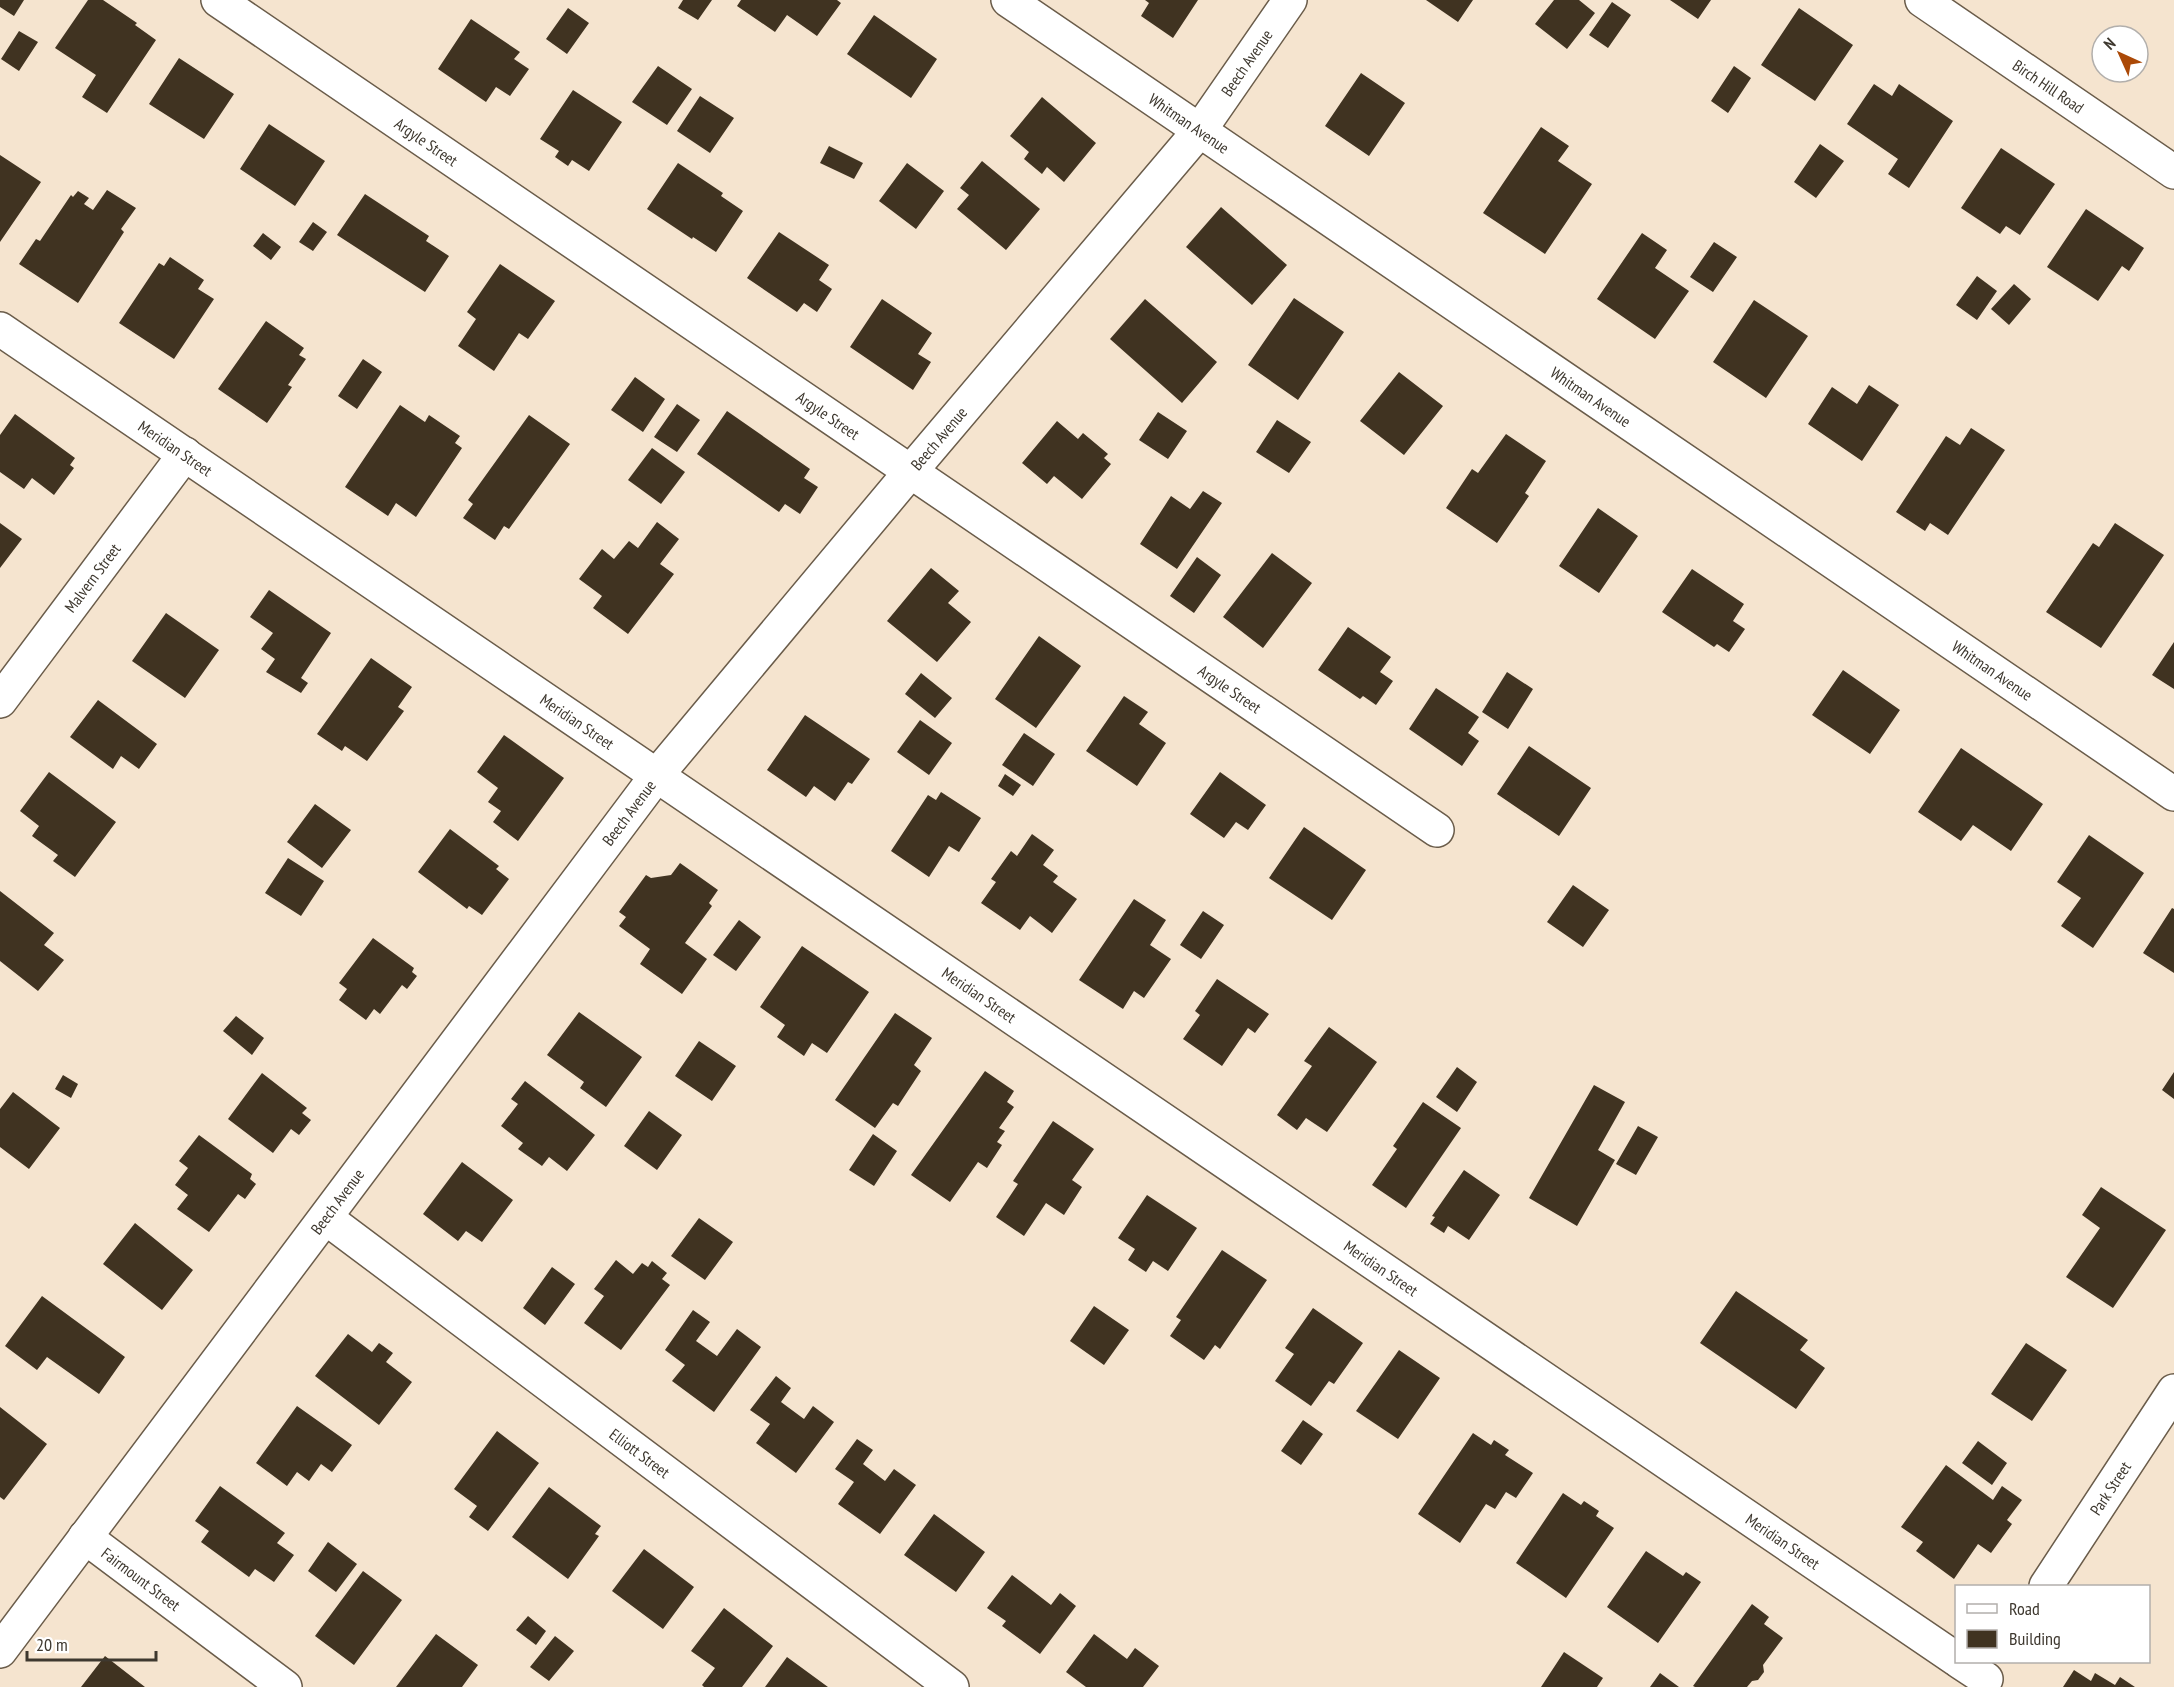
<svg xmlns="http://www.w3.org/2000/svg" width="2174" height="1687" font-family="'PT Sans Narrow',sans-serif">
  <rect width="100%" height="100%" fill="#f5e4cf"/>
  <path fill="#403321" d="M0,0H24L14,16L0,7Z
    M88,0H103L137,23L135,25L156,40L107,113L82,97L96,75L55,48Z
    M683,0H712L698,20L678,8Z
    M741,0H837L841,3L817,36L787,15L775,32L737,6Z
    M1145,0H1198L1173,38L1141,16L1149,3Z
    M1426,0H1473L1458,22Z
    M1554,0H1579L1595,13L1567,49L1535,24Z
    M1670,0H1711L1698,19Z
    M1612,2L1631,15L1608,48L1589,35Z
    M568,8L589,23L567,54L546,39Z
    M1799,8L1853,45L1815,101L1761,65Z
    M874,15L937,59L911,98L847,54Z
    M471,19L520,52L514,59L529,69L510,96L496,87L486,102L438,69Z
    M19,31L38,42L19,71L1,59Z
    M179,58L234,94L204,139L149,104Z
    M658,66L692,89L667,125L632,102Z
    M1734,66L1751,78L1728,113L1711,101Z
    M1361,73L1405,103L1369,156L1325,126Z
    M1874,84L1892,96L1899,84L1953,121L1909,188L1888,174L1898,159L1847,124Z
    M573,90L622,122L589,171L572,160L568,166L555,157L559,151L540,139Z
    M700,96L734,118L710,153L677,131Z
    M1042,97L1096,143L1064,182L1047,167L1042,174L1024,159L1029,152L1010,136Z
    M269,124L325,161L295,206L240,169Z
    M1541,127L1569,146L1558,161L1592,184L1545,254L1483,213Z
    M1820,144L1844,161L1816,198L1794,182Z
    M829,146L863,163L854,179L820,163Z
    M2001,148L2055,184L2020,235L2006,226L2000,234L1961,208Z
    M0,155L41,182L0,242Z
    M982,161L1040,209L1006,250L957,209L969,195L960,188Z
    M678,163L723,193L721,196L743,211L716,252L693,237L692,239L647,209Z
    M907,163L944,191L916,229L879,201Z
    M107,190L136,208L121,229L124,232L78,303L19,264L36,239L40,241L71,195L73,197L78,191L89,198L84,204L93,210Z
    M365,194L429,236L426,241L449,256L425,292L337,235Z
    M1221,207L1287,265L1252,305L1186,247Z
    M2086,209L2144,248L2129,271L2122,266L2098,301L2047,267Z
    M313,222L327,232L313,251L299,242Z
    M779,232L829,265L819,280L832,289L817,312L804,303L797,312L747,278Z
    M263,233L281,247L271,260L253,246Z
    M1642,233L1667,250L1655,268L1689,291L1655,339L1597,299Z
    M1714,242L1737,257L1713,292L1690,277Z
    M170,257L204,280L198,289L214,299L174,359L119,323L159,263L164,266Z
    M500,264L555,301L528,339L519,333L494,371L458,346L476,319L467,312Z
    M1977,276L1997,291L1977,320L1956,305Z
    M2014,284L2031,299L2009,325L1991,309Z
    M1294,298L1344,332L1298,400L1248,365Z
    M882,299L932,333L918,354L931,362L913,390L850,347Z
    M1145,299L1217,362L1182,403L1110,339Z
    M1754,300L1808,336L1766,398L1713,362Z
    M266,321L304,348L299,355L306,359L288,385L292,387L267,423L218,389Z
    M363,359L382,372L357,409L338,396Z
    M1399,372L1443,406L1404,455L1360,421Z
    M635,377L665,399L643,432L611,410Z
    M1869,385L1899,405L1862,461L1808,424L1832,387L1857,404Z
    M677,404L700,420L677,452L654,437Z
    M400,405L425,422L429,415L460,436L455,443L462,448L416,517L396,503L388,516L345,487Z
    M727,411L810,469L804,478L818,487L800,514L785,504L779,512L697,454Z
    M1158,412L1187,431L1168,459L1139,440Z
    M15,414L75,458L70,465L74,468L54,495L32,478L24,489L0,472V435Z
    M529,415L570,444L509,529L504,526L495,540L463,518L473,504L468,500Z
    M1277,420L1311,442L1289,473L1256,452Z
    M1057,421L1078,439L1083,433L1108,454L1104,458L1111,464L1082,499L1054,476L1047,484L1022,463Z
    M1971,428L2005,450L1948,535L1930,523L1925,531L1896,512L1946,436L1960,445Z
    M1506,434L1546,461L1525,493L1529,496L1497,543L1446,508L1472,469L1478,473Z
    M652,448L685,472L661,504L628,480Z
    M1203,491L1222,503L1177,569L1140,544L1171,496L1190,509Z
    M1598,508L1638,536L1599,593L1559,566Z
    M657,522L679,539L660,564L674,574L628,634L593,608L602,596L579,579L602,549L614,559L629,541L638,548Z
    M0,523L22,539L0,568Z
    M2115,523L2164,555L2101,648L2046,612L2093,543L2099,547Z
    M1272,553L1312,583L1263,648L1223,617Z
    M1197,557L1221,575L1194,613L1170,596Z
    M931,568L959,591L948,603L971,622L937,662L887,621Z
    M1692,569L1744,604L1733,621L1745,629L1729,652L1717,644L1714,647L1662,612Z
    M269,590L331,633L301,678L308,683L301,693L266,672L275,659L261,649L273,633L250,617Z
    M166,613L219,650L185,698L132,661Z
    M1348,627L1391,657L1380,672L1393,681L1376,705L1363,696L1360,699L1318,670Z
    M1039,636L1081,666L1036,728L995,699Z
    M2174,642V689L2152,675Z
    M371,658L412,687L398,707L404,711L367,761L345,746L342,751L317,734Z
    M1843,670L1900,710L1870,754L1812,715Z
    M1507,672L1533,689L1508,729L1482,712Z
    M921,673L952,698L935,718L905,694Z
    M1436,688L1479,717L1468,733L1479,741L1462,766L1409,729Z
    M1124,696L1148,712L1139,724L1166,743L1137,786L1086,751Z
    M98,700L157,744L139,769L121,756L113,769L70,737Z
    M805,715L870,759L852,784L848,782L835,801L814,786L806,797L767,770Z
    M920,720L952,743L929,775L897,752Z
    M1024,733L1055,754L1033,786L1002,765Z
    M504,735L564,778L518,841L493,822L501,811L488,802L498,788L477,772Z
    M1529,746L1591,788L1559,836L1497,794Z
    M1961,748L2043,804L2011,851L1973,825L1961,841L1918,812Z
    M49,772L116,822L75,877L53,861L58,855L32,836L39,826L20,811Z
    M1220,772L1266,805L1248,830L1236,822L1224,838L1190,814Z
    M1005,774L1021,785L1013,796L998,786Z
    M941,792L981,818L959,852L949,846L929,877L891,851L928,795L936,800Z
    M315,804L351,830L322,868L287,842Z
    M1304,827L1366,870L1332,920L1269,878Z
    M450,829L499,866L496,869L509,879L482,915L469,906L467,909L418,872Z
    M1032,834L1054,850L1043,865L1058,876L1053,882L1077,899L1052,933L1030,916L1020,930L981,903L996,882L991,879L1011,851L1017,856Z
    M2089,835L2144,873L2093,948L2061,926L2081,898L2057,882Z
    M288,858L324,881L301,916L265,893Z
    M680,863L718,890L709,903L712,906L685,943L707,959L682,994L640,964L650,949L619,926L626,917L619,912L646,875L651,878L671,875Z
    M1573,885L1609,910L1583,947L1547,922Z
    M0,891L54,933L44,945L64,960L38,991L0,961Z
    M1134,899L1166,920L1150,945L1171,959L1144,998L1134,991L1123,1009L1079,980Z
    M2172,908L2174,909V973L2143,953Z
    M1203,911L1224,925L1201,959L1180,945Z
    M739,920L761,937L736,971L713,955Z
    M373,938L414,968L412,972L417,976L407,989L402,985L380,1014L374,1009L366,1020L339,1000L347,989L339,983Z
    M802,946L869,992L827,1053L812,1043L804,1056L777,1037L785,1025L760,1007Z
    M1217,979L1269,1014L1255,1033L1248,1028L1222,1066L1183,1039L1200,1015L1195,1011Z
    M579,1012L642,1057L606,1107L580,1088L584,1082L547,1055Z
    M895,1013L932,1038L914,1065L921,1071L898,1106L893,1103L875,1128L835,1100Z
    M236,1016L264,1038L252,1055L223,1031Z
    M1329,1027L1377,1062L1327,1132L1306,1118L1297,1130L1277,1115L1312,1066L1304,1061Z
    M699,1041L736,1066L712,1101L675,1076Z
    M1457,1067L1477,1082L1457,1112L1436,1097Z
    M985,1071L1014,1091L1007,1102L1014,1107L999,1128L1005,1131L997,1142L1002,1145L987,1168L978,1162L950,1202L911,1175Z
    M2174,1072V1099L2162,1090Z
    M262,1073L307,1108L302,1113L311,1120L299,1135L291,1129L273,1153L228,1119Z
    M63,1075L78,1084L71,1098L55,1089Z
    M525,1081L595,1135L567,1171L549,1157L542,1166L518,1149L523,1143L501,1126L518,1104L511,1099Z
    M1594,1085L1625,1102L1598,1150L1615,1160L1577,1226L1529,1198Z
    M13,1092L60,1128L29,1169L0,1147V1109Z
    M1423,1102L1461,1128L1406,1208L1372,1185L1397,1149L1393,1146Z
    M649,1111L682,1135L657,1170L624,1146Z
    M1053,1121L1094,1149L1072,1180L1082,1187L1064,1215L1046,1203L1024,1236L996,1217L1018,1184L1013,1181Z
    M1638,1126L1658,1137L1636,1175L1616,1164Z
    M873,1134L897,1151L874,1186L849,1170Z
    M199,1135L252,1174L250,1179L256,1184L245,1199L238,1194L209,1232L177,1209L188,1195L175,1185L188,1168L179,1161Z
    M462,1162L513,1200L482,1242L466,1231L458,1241L423,1214Z
    M1464,1170L1500,1195L1469,1240L1448,1226L1444,1233L1430,1224L1435,1217L1432,1216Z
    M2101,1187L2166,1230L2113,1308L2066,1277L2100,1228L2082,1215Z
    M1147,1195L1197,1228L1168,1271L1153,1261L1146,1272L1128,1260L1135,1249L1118,1238Z
    M699,1218L733,1242L705,1280L671,1256Z
    M135,1223L193,1270L162,1310L103,1264Z
    M1222,1250L1267,1280L1220,1349L1215,1345L1204,1360L1170,1336L1181,1320L1176,1317Z
    M616,1260L633,1274L642,1263L648,1267L652,1261L667,1273L662,1279L670,1285L621,1350L584,1323L604,1296L594,1289Z
    M552,1267L575,1284L545,1325L523,1308Z
    M1736,1291L1808,1340L1800,1350L1825,1368L1796,1409L1700,1343Z
    M42,1296L125,1357L99,1394L47,1357L37,1370L5,1346Z
    M1094,1306L1129,1330L1104,1365L1070,1341Z
    M1313,1308L1363,1343L1334,1384L1329,1381L1311,1406L1275,1381L1294,1354L1285,1348Z
    M693,1310L710,1322L696,1341L717,1356L737,1329L761,1347L714,1412L672,1381L685,1365L665,1350Z
    M348,1334L372,1352L379,1343L393,1353L386,1362L412,1382L379,1425L315,1376Z
    M2026,1343L2067,1370L2032,1421L1991,1394Z
    M1399,1350L1440,1378L1398,1439L1356,1411Z
    M776,1376L791,1388L781,1402L804,1419L813,1406L834,1422L796,1473L756,1443L770,1424L750,1410Z
    M297,1406L352,1445L332,1472L321,1464L309,1481L297,1472L287,1486L256,1463Z
    M0,1407L47,1444L4,1500L0,1497Z
    M1303,1420L1323,1434L1301,1465L1281,1451Z
    M497,1431L539,1463L488,1531L469,1517L477,1506L454,1489Z
    M1473,1433L1491,1445L1494,1440L1509,1450L1505,1455L1533,1473L1516,1498L1506,1492L1495,1509L1486,1504L1460,1543L1418,1514Z
    M857,1439L873,1450L863,1464L885,1481L894,1469L916,1485L880,1534L838,1504L854,1482L835,1469Z
    M1978,1441L2007,1463L1992,1485L1962,1463Z
    M1946,1465L1993,1500L2002,1486L2022,1500L2007,1520L2012,1524L1991,1553L1978,1544L1954,1579L1916,1551L1923,1542L1901,1527Z
    M220,1486L285,1533L277,1543L294,1555L274,1582L255,1569L249,1577L201,1542L209,1531L195,1521Z
    M549,1487L601,1526L595,1534L599,1536L568,1579L512,1537Z
    M1563,1493L1581,1505L1584,1501L1599,1511L1596,1516L1614,1528L1566,1598L1516,1563Z
    M934,1514L985,1552L956,1592L904,1555Z
    M328,1542L357,1564L336,1592L308,1571Z
    M644,1549L694,1587L663,1629L612,1591Z
    M1646,1551L1683,1576L1686,1572L1701,1582L1658,1643L1607,1607Z
    M363,1571L402,1600L354,1665L315,1636Z
    M1012,1575L1051,1605L1060,1593L1076,1606L1040,1654L1002,1626L1006,1621L987,1608Z
    M1752,1604L1769,1617L1764,1624L1783,1638L1763,1665L1764,1672L1758,1680L1752,1681L1747,1687H1695L1693,1686Z
    M724,1608L773,1646L742,1687H704L702,1685L715,1668L691,1651Z
    M528,1616L546,1631L536,1645L516,1630Z
    M436,1634L478,1665L462,1687H396Z
    M1094,1634L1127,1659L1135,1648L1159,1666L1143,1687H1086L1066,1672Z
    M555,1636L574,1651L549,1681L530,1667Z
    M1564,1652L1603,1678L1597,1687H1541Z
    M105,1656L145,1687H81Z
    M787,1657L828,1687H765Z
    M2074,1670L2091,1681L2095,1673L2115,1685L2120,1677L2135,1687H2063Z
    M1660,1673L1679,1687H1650Z"/>
  <g fill="none" stroke-linecap="round" stroke-linejoin="round">
    <defs>
      <g id="minor">
        <path id="s1" d="M218,0L1437,830"/>
        <path id="s2" d="M1008,0L2174,794"/>
        <path id="s3" d="M1922,0L2174,172"/>
        <path id="s4" d="M0,329L1956,1659"/>
        <path id="s5" d="M0,701L185,454"/>
        <path id="s6" d="M326,1218L952,1687"/>
        <path id="s7" d="M85,1537L285,1687"/>
        <path id="s8" d="M2046,1586L2174,1391"/>
        <path id="s9" d="M0,1651L657,775L911,471L1200,130L1290,0"/>
        <path d="M1960,1662L1986,1679"/>
      </g>
    </defs>
    <use href="#minor" stroke="#6a5c4a" stroke-width="36"/>
    <use href="#minor" stroke="#fff" stroke-width="33"/>
  </g>
  <g text-anchor="middle" stroke-width="6" stroke-linejoin="round" paint-order="stroke">
    <g font-size="16" fill="#3e382f" stroke="#fff">
      <text dy="6" stroke="none"><textPath href="#s9" startOffset="2020">Beech Avenue</textPath></text>
      <text dy="6" stroke="none"><textPath href="#s3" startOffset="153">Birch Hill Road</textPath></text>
      <text dy="6" stroke="none"><textPath href="#s2" startOffset="219">Whitman Avenue</textPath></text>
      <text dy="6" stroke="none"><textPath href="#s1" startOffset="252">Argyle Street</textPath></text>
      <text dy="6" stroke="none"><textPath href="#s2" startOffset="705">Whitman Avenue</textPath></text>
      <text dy="6" stroke="none"><textPath href="#s1" startOffset="738">Argyle Street</textPath></text>
      <text dy="6" stroke="none"><textPath href="#s9" startOffset="1534">Beech Avenue</textPath></text>
      <text dy="6" stroke="none"><textPath href="#s4" startOffset="212">Meridian Street</textPath></text>
      <text dy="6" stroke="none"><textPath href="#s5" startOffset="154">Malvern Street</textPath></text>
      <text dy="6" stroke="none"><textPath href="#s2" startOffset="1191">Whitman Avenue</textPath></text>
      <text dy="6" stroke="none"><textPath href="#s1" startOffset="1224">Argyle Street</textPath></text>
      <text dy="6" stroke="none"><textPath href="#s4" startOffset="698">Meridian Street</textPath></text>
      <text dy="6" stroke="none"><textPath href="#s9" startOffset="1048">Beech Avenue</textPath></text>
      <text dy="6" stroke="none"><textPath href="#s4" startOffset="1184">Meridian Street</textPath></text>
      <text dy="6" stroke="none"><textPath href="#s9" startOffset="562">Beech Avenue</textPath></text>
      <text dy="6" stroke="none"><textPath href="#s4" startOffset="1670">Meridian Street</textPath></text>
      <text dy="6" stroke="none"><textPath href="#s6" startOffset="392">Elliott Street</textPath></text>
      <text dy="6" stroke="none"><textPath href="#s8" startOffset="117">Park Street</textPath></text>
      <text dy="6" stroke="none"><textPath href="#s4" startOffset="2156">Meridian Street</textPath></text>
      <text dy="6" stroke="none"><textPath href="#s7" startOffset="70">Fairmount Street</textPath></text>
    </g>
  </g>
  <rect x="1955" y="1585" width="195" height="78" fill="#ffffff" stroke="#b2afac" stroke-width="1.5"/>
  <rect x="1967" y="1604" width="30" height="9" fill="#ffffff" stroke="#b2afac" stroke-width="1.5"/>
  <text x="2009" y="1615" font-size="18" fill="#3e382f">Road</text>
  <rect x="1967" y="1630" width="30" height="18" fill="#403321" stroke="#b2afac" stroke-width="1.5"/>
  <text x="2009" y="1645" font-size="18" fill="#3e382f">Building</text>
  <g transform="translate(2120 54) rotate(315)"><circle r="28" fill="#ffffff" stroke="#b2afac" stroke-width="1.5"/>
  <path d="M0-4.5L10 22L0 15L-10 22Z" fill="#ab4907"/>
  <text y="-9" font-size="16" font-weight="bold" text-anchor="middle" fill="#3e382f">N</text>
  </g>
  <path d="M27 1651v9h129v-9" fill="none" stroke="#3e382f" stroke-width="3"/>
  <text x="36" y="1651" font-size="18" fill="#3e382f" stroke="#ffffff" stroke-width="4.5" paint-order="stroke">20 m</text>
</svg>
